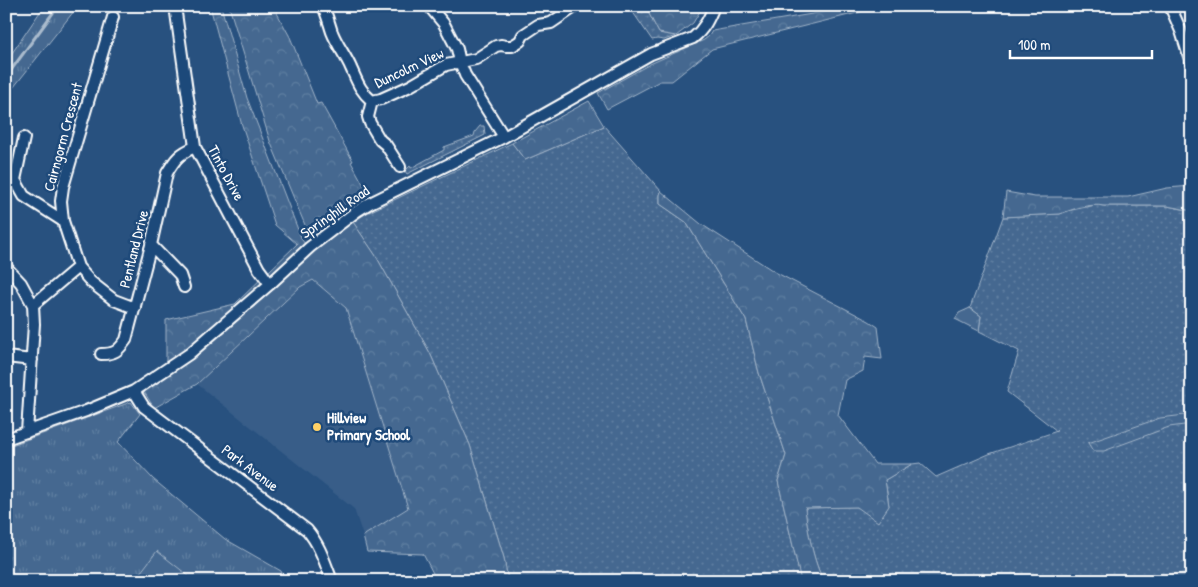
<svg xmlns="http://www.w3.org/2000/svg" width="1198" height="587" font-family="'Patrick Hand',sans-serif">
  <defs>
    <pattern id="grass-dots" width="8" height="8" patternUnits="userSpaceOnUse" patternTransform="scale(1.25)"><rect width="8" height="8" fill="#446890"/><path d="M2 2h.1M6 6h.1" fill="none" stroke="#607fa1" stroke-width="1.8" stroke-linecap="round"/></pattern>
    <pattern id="forest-crowns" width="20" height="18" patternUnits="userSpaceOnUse" patternTransform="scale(1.25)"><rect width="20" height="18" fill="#446890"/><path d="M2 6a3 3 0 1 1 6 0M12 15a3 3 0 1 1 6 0" fill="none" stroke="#607fa1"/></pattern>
    <pattern id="park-tufts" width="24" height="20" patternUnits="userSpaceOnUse" patternTransform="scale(1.25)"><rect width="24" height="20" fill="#446890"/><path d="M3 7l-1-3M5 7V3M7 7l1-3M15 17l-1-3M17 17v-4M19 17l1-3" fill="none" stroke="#607fa1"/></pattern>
  </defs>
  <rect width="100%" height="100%" fill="#28517f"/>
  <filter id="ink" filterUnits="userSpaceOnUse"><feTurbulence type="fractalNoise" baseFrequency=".02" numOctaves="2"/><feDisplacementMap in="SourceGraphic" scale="10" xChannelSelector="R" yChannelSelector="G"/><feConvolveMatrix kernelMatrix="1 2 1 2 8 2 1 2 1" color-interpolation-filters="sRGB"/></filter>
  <g filter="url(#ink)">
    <path fill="#375d88" d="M313,280L346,308L408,508L363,536L354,509L197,384L300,287Z"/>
    <path fill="url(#grass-dots)" stroke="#a2b4c8" d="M626,6H645L659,33L676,36L664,40L657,39L652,40L630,8Z
      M480,126H484L485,135L407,174L405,171L410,166L411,168L444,150V147L474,136L475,132Z
      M604,126L661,191L660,195V204L686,222L746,320L759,373L786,455L778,481L801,581H508L504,558L470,445L430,353L376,256L353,222L367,213L512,143L525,160Z
      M1096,205L1104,206H1167L1187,210L1192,209V581H824C814,565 807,528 805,508L889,506L885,480L912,464L920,463L936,477L989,454L1057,431L1007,392L1019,351L979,331L981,316L970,308L1003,217L1060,214L1067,211Z"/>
    <path fill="url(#forest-crowns)" stroke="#a2b4c8" d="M210,6H221L247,98L302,240L312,253L353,222L376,256L430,353L470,445L504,558L508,581H437L423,554L367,552L363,536L408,508L346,308L313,280L300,287L197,384L154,408L138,382L166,363V320L235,304L297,244L275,225L241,122Z
      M229,6H276L277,13L290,37L317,104L321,103L353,161L351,162L368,193L351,203L310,237L270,141Z
      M645,6H703L693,23L676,36L659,33Z
      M859,6L873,7L857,13L712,49L672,81H660L607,109L598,93L650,64L704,40L709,36L712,31Z
      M589,101L604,126L525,160L512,143Z
      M1192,186V209L1188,210L1167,206H1104C1090,203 1073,209 1060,214L1003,217L1006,192L1035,197H1128L1167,188Z
      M661,191L701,224L775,272L869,321L878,327L882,359L865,357L863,371L845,380L838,415L875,464H912L885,480L889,506L878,522L857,507L805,508C807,527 814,565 824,581H801L778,481L786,455L759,373L746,320L686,222L660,204V195Z
      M970,308L981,316L979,331L955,319L959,313Z
      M1192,411V424L1169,427L1104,451H1093L1088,443L1160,418L1185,415Z"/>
    <path fill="url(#park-tufts)" stroke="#a2b4c8" d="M44,6H78L6,97V62Z
      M131,402L140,414L118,442L153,479L225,539L281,571L285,581H6V447Z"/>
    <path fill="#446890" stroke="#a2b4c8" d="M157,551L195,581H134Z"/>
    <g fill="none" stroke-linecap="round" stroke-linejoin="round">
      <path stroke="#aabbcd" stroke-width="3" d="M6,77L58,6"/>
      <defs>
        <path id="minor" d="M175,6L195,147L259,269L270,284
          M323,6C327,15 329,23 332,32C337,45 346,56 351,68C357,81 360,91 372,101L381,99L410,86L446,65L476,59L496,46L501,45L506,46H512L520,41L523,35L538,25L551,23L576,6
          M429,6L444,24L457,49L460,62L465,75L504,137
          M1170,6L1181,31L1192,66
          M113,17L63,187L61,201L63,221L78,267L91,282L114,300L135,308
          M372,101L368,117L370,123L380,140L386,145L400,167
          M24,138L15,180L24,196L63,221
          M151,245L180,275L184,287
          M6,267L21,283L33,305L34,324L27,432
          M33,305L78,267
          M101,354C115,354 118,351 126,340L151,245L167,173C175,159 180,153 195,147
          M6,357L32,360
          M134,391L144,407L307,530C320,545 325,563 332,581
          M6,439L86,411L134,391L189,354L270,284L310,247L357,211L370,203L504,137L651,54L693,38C704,29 709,19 714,6"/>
      </defs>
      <use href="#minor" stroke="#fff" stroke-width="14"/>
      <use href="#minor" stroke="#1f4a7a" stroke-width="10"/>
    </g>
  </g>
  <circle fill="#ffd166" stroke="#1f4a7a" stroke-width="2" cx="317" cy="427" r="5"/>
  <g text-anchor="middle" stroke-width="5" stroke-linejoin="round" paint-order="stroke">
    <g font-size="15" fill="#fff" stroke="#1f4a7a">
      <text transform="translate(409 68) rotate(-25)" y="5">Duncolm View</text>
      <text transform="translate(63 137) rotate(-75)" y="5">Cairngorm Crescent</text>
      <text transform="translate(226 173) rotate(62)" y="5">Tinto Drive</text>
      <text transform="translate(335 212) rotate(-35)" y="5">Springhill Road</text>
      <text transform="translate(134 249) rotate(-76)" y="5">Pentland Drive</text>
      <text transform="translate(250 468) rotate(37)" y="5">Park Avenue</text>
    </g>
    <g font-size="15" font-weight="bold" fill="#fff" stroke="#1f4a7a" text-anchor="start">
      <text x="327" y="423">Hillview<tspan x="327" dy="17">Primary School</tspan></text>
    </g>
  </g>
  <rect width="1198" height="587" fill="none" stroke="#1f4a7a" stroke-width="25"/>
  <rect x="12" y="12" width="1173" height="562" fill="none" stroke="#fff" stroke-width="2" filter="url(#ink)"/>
  <path d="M1010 50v8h142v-8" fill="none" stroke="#ffffff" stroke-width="2.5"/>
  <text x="1018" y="50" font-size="15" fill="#ffffff" stroke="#1f4a7a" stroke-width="4" paint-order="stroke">100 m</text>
</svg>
